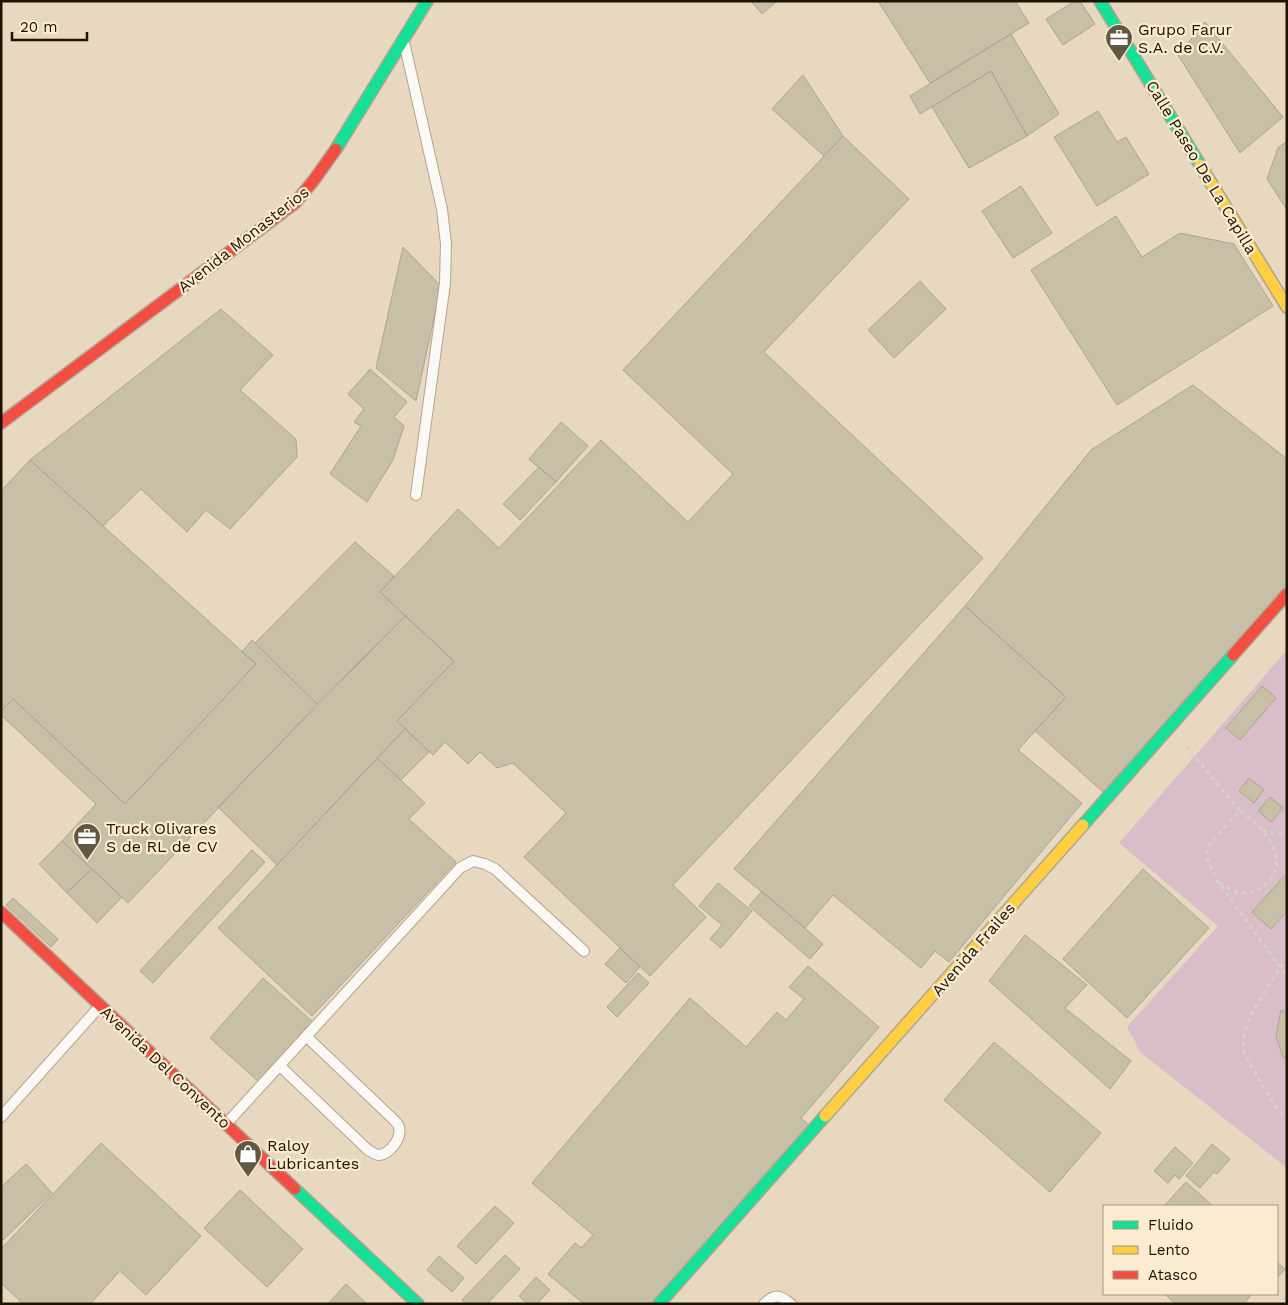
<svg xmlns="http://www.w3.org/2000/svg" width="1288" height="1305" font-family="'Work Sans',sans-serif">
  <rect width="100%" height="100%" fill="#e7d8bf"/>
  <path fill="#d9bec9" d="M1287,650V1168L1140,1052L1127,1027L1218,926L1119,843Z"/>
  <path fill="#c8c0a6" stroke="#ada591" d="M751,1H777L762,14Z
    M878,1H1015L1029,23L930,83Z
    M1075,1H1080L1095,24L1063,45L1046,19Z
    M1205,22L1283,117L1240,153L1178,55Z
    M1011,34L1059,114L1027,136L991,71L920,114L910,96Z
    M991,71L1027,136L969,168L932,107Z
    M803,75L843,136L824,156L772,109Z
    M1098,111L1117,142L1126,137L1149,174L1097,206L1054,137Z
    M843,136L909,199L764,352L983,558L673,885L706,917L650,976L524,857L566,813L513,763L497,768L480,752L468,764L445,742L433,755L397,721L454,661L380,592L458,509L499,548L601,440L688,522L733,474L623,370Z
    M1287,141V210L1267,179L1278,148Z
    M1021,186L1052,233L1013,258L982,211Z
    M1116,216L1142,257L1180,233L1234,244L1273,306L1117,405L1031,270Z
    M403,247L441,286L416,401L376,368Z
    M920,281L946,309L894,358L868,330Z
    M221,309L273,355L240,390L296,439L297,457L230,529L206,510L187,532L141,489L103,526L30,460Z
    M370,369L407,402L394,417L404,426L393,460L367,502L330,474L361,426L354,422L364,409L348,394Z
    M1193,385L1287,459V589L1103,792L1035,731L1066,697L965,606L1091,450Z
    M561,422L588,446L556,482L529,459Z
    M30,460L256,664L125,804L13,699L1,711V491Z
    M539,467L556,482L520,520L503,504Z
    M355,542L394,576L380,592L405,616L317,704L255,643Z
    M965,606L1066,697L1018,750L1082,803L949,962L935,951L921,968L833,895L805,928L734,869Z
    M405,616L454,661L397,721L405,729L277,865L218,807Z
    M252,640L317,704L128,903L62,841L96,804L1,715V711L13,699L125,804L256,664L242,652Z
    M1262,686L1276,698L1240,740L1226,728Z
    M405,729L429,752L401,780L377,758Z
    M377,758L425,803L409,819L456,862L312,1016L218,928Z
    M1249,778L1264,790L1254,803L1239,791Z
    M1270,797L1283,808L1271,822L1258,811Z
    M62,841L92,869L67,893L39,864Z
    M252,850L265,862L153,983L140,971Z
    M92,869L122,897L97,923L67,893Z
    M1143,869L1209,928L1127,1018L1063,959Z
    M1287,873V911L1271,929L1252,912Z
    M718,883L752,911L721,948L710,939L722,925L699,906Z
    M762,891L823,944L810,959L749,906Z
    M13,898L58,939L51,947L6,905Z
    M1025,935L1087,985L1065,1008L1131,1061L1110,1089L989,981Z
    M620,948L640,967L626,983L605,964Z
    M808,966L879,1027L801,1118L809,1125L656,1304H584L548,1274L575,1243L581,1248L593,1235L532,1183L690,998L746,1047L777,1012L786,1020L804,999L789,987Z
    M638,973L649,983L617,1017L607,1007Z
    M263,978L314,1023L260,1083L210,1038Z
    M1281,1010L1287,1013V1060L1283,1057L1276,1036Z
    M994,1042L1101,1133L1050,1192L944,1100Z
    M101,1143L201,1236L146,1295L120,1271L90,1304H23L1,1283V1249Z
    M1212,1144L1230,1159L1217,1174L1214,1172L1200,1188L1186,1176Z
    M1175,1147L1193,1163L1179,1179L1175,1175L1168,1183L1154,1171Z
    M26,1164L52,1193L3,1240L1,1238V1187Z
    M1186,1182L1213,1206H1164Z
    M240,1190L303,1249L267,1287L204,1228Z
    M495,1206L514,1223L476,1264L457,1246Z
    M505,1255L520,1269L487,1304H466L462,1300Z
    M439,1256L464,1278L452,1292L427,1270Z
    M1277,1262L1285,1269L1277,1278Z
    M536,1277L550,1290L537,1304H527L519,1296Z
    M346,1284L367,1304H328Z
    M1165,1294H1252L1244,1304H1175Z"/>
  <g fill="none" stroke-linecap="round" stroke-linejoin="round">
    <defs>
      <path id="lane" d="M405,46L442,209L446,244L445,283L416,495
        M280,1066L368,1150C372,1152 375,1155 379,1155C390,1154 402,1138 399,1127C398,1124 396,1122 394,1120L307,1037
        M1,1117L100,1006
        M227,1123L460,868L473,861L485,864L495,869L584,951
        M764,1304C775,1293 780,1295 791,1304"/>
      <path id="fast" d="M1100,1L1200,165
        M336,149L427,1
        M1083,825L1233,655
        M295,1189L418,1304
        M659,1304L825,1116"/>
      <path id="slow" d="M1200,165L1287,307
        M825,1116L1083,825"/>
      <path id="jam" d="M1,423L295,203L314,180L336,149
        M1233,655L1287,594
        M1,912L295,1189"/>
    </defs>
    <use href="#lane" stroke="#b1a592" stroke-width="12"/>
    <use href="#fast" stroke="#b1a592" stroke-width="14"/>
    <use href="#slow" stroke="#b1a592" stroke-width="14"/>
    <use href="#jam" stroke="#b1a592" stroke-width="14"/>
    <path stroke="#d6d2ca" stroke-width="3" stroke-dasharray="4 4" stroke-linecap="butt" d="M1186,746L1240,811L1211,842L1206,856L1217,880L1287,977
      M1263,831L1287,835
      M1220,883C1226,887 1235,893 1241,893C1263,894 1282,874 1275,852C1270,835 1254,821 1240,811
      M1287,957C1274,980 1238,1023 1244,1050C1247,1061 1255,1072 1260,1081C1268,1094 1275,1109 1287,1118"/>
    <use href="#lane" stroke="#fbf9f5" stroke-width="10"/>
    <use href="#fast" stroke="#16e098" stroke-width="11"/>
    <use href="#slow" stroke="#ffcf43" stroke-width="11"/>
    <use href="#jam" stroke="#f24e42" stroke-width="11"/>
  </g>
  <defs>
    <symbol id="office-pin" viewBox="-11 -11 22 30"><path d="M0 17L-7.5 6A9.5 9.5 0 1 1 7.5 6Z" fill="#635845" stroke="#fbecd1"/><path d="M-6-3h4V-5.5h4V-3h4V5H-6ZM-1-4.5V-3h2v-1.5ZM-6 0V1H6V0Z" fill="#fff"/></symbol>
    <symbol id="shop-pin" viewBox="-11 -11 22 30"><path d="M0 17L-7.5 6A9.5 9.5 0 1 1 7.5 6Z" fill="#635845" stroke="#fbecd1"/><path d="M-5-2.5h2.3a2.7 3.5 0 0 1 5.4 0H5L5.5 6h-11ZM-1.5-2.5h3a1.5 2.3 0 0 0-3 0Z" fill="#fff"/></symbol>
  </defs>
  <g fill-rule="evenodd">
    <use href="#office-pin" x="1103" y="22" width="32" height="43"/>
    <use href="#office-pin" x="71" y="821" width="32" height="43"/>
    <use href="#shop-pin" x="232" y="1138" width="32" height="43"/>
  </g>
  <g text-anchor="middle" stroke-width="4.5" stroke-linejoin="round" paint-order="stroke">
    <g font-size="16" fill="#1c1303" stroke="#fbecd1" text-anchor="start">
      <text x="1138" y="35">Grupo Farur<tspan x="1138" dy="18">S.A. de C.V.</tspan></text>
      <text x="106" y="834">Truck Olivares<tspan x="106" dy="18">S de RL de CV</tspan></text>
      <text x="267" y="1151">Raloy<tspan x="267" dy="18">Lubricantes</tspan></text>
    </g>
    <g font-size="16" fill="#1c1303" stroke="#fbecd1">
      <text transform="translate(1202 167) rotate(59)" y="6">Calle Paseo De La Capilla</text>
      <text transform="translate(243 239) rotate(-38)" y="6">Avenida Monasterios</text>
      <text transform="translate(973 949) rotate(-49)" y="6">Avenida Frailes</text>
      <text transform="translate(166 1067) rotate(43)" y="6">Avenida Del Convento</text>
    </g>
  </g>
  <rect width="1288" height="1305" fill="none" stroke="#1c1303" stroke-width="5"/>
  <rect x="1103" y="1205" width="175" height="90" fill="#fbecd1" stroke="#a2957f"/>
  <rect x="1113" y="1221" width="25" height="8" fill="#16e098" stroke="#a2957f"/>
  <text x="1148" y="1230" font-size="15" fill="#1c1303">Fluido</text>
  <rect x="1113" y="1246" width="25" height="8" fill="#ffcf43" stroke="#a2957f"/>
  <text x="1148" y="1255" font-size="15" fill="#1c1303">Lento</text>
  <rect x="1113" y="1271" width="25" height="8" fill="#f24e42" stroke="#a2957f"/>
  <text x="1148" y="1280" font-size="15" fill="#1c1303">Atasco</text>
  <path d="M12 32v8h75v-8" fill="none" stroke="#1c1303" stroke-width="2.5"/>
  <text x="20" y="32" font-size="15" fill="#1c1303" stroke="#fbecd1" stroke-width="4" paint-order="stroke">20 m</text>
</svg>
